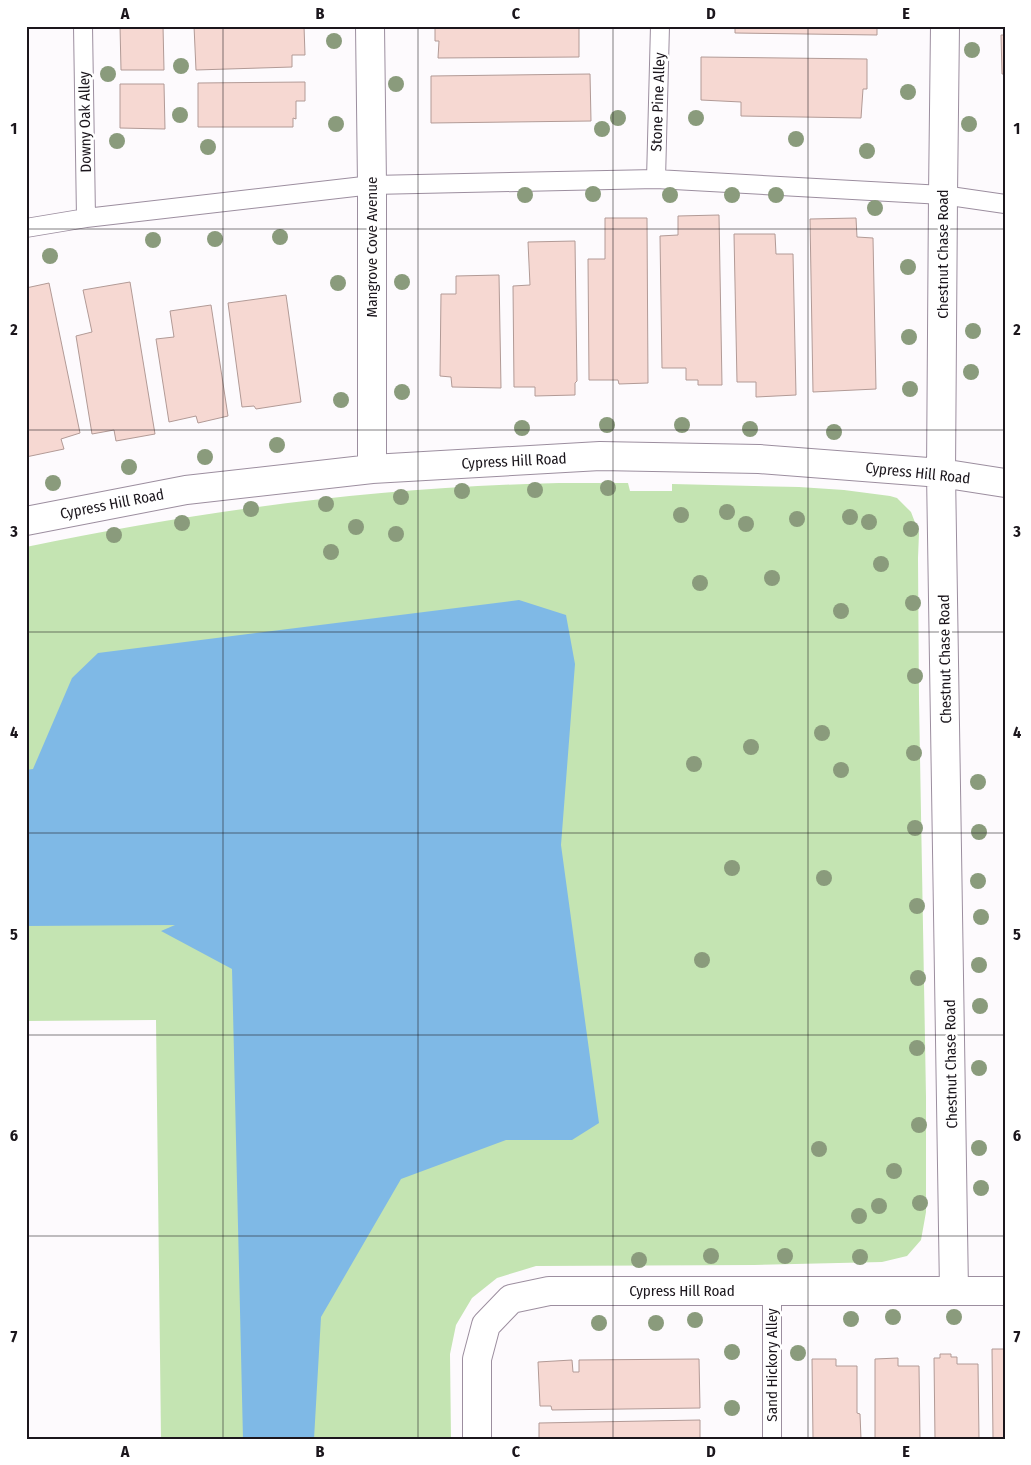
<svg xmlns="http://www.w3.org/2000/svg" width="1031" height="1465" font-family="'Fira Sans Condensed',sans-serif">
  <rect width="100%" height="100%" fill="#fdfafd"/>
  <path fill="#c4e4b2" d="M559,483H628L630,491H672V484L799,487L844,490L890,496L897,498L911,512L919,533L918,558L919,700L926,1097V1212L921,1240L907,1256L882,1262L754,1265L536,1266L497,1278L472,1298L456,1325L450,1354L451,1439H161L156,1020L26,1021V547C204,510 378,487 559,483Z"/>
  <path fill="#7fb9e6" d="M519,600L566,615L575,664L561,845L599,1123L572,1140H506L401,1179L321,1317L314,1439H243L232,969L161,931L175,925L26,926V770L33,769L72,678L98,653Z"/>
  <path fill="#f6d8d2" stroke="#b29a96" d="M120,26H163L164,70H121Z
    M194,26H304L305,55H292V67L196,70Z
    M435,26H579V57L438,58L439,41H435Z
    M735,26H877V35L735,33Z
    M1001,35H1005V74H1002Z
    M701,57L867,59V89H863L861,118L741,116V102L701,100Z
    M590,74L591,121L431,123V76Z
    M305,82V101H296V119L293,118V127H198V83Z
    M120,84H164L165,129L120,128Z
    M719,215L722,385H698V380H686V368H662L660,236L678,235V216Z
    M605,218H647L648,383L619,384L618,380H589L588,259H605Z
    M856,218L857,237L873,238L876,389L813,392L810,219Z
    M734,234H775L776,254H793L796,395L756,397V382H737Z
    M575,241L577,381L575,383V395L535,396V387H514L513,286L530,285L528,242Z
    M499,275L501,388L452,387L451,377L440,376L441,294H456V276Z
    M130,282L155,434L116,441L114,430L92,434L76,336L92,332L83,290Z
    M49,283L80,433L61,439L64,449L26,457V288Z
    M286,295L301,402L256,409L254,406L242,407L228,303Z
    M211,305L228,416L198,423L196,416L169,422L156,339L174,337L170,311Z
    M992,1349H1005V1439H993Z
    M940,1354H951V1357H957V1364H978L979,1439H935L934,1358H940Z
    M898,1358V1366H919L920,1439H875V1359Z
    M699,1359L700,1408L552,1410L551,1406H540L538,1362L572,1360L573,1372H579V1360Z
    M812,1359H836V1366H857V1413L860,1414L861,1439H813Z
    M700,1420V1439H539V1423Z"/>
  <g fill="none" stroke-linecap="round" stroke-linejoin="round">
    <defs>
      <path id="lane" d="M83,26L86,218
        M656,179L660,26
        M26,228L86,218L372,185L656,179L943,195L1005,204
        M772,1291V1439"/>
      <path id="street" d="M370,26L372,185V469
        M945,26L943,195L941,473L954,1291
        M26,521L186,490L372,469L600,456L759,459L941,473L1005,483
        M477,1439V1359L486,1325L511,1299L549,1291H1005"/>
    </defs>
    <use href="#lane" stroke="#9c8e9f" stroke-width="20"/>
    <use href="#street" stroke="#9c8e9f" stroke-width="30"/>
    <use href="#lane" stroke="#fff" stroke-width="18"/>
    <use href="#street" stroke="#fff" stroke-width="28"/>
  </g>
  <g fill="#8a9b7c">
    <circle cx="334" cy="41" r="8"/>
    <circle cx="972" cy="50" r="8"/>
    <circle cx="181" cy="66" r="8"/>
    <circle cx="108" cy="74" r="8"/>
    <circle cx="396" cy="84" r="8"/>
    <circle cx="908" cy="92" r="8"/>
    <circle cx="180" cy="115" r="8"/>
    <circle cx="618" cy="118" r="8"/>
    <circle cx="696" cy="118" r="8"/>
    <circle cx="336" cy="124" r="8"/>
    <circle cx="969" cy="124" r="8"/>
    <circle cx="602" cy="129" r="8"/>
    <circle cx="796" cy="139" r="8"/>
    <circle cx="117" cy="141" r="8"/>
    <circle cx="208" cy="147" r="8"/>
    <circle cx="867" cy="151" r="8"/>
    <circle cx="593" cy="194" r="8"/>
    <circle cx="525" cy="195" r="8"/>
    <circle cx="670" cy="195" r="8"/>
    <circle cx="732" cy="195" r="8"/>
    <circle cx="776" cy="195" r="8"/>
    <circle cx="875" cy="208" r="8"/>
    <circle cx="280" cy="237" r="8"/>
    <circle cx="215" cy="239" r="8"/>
    <circle cx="153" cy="240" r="8"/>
    <circle cx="50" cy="256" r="8"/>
    <circle cx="908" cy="267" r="8"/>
    <circle cx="402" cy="282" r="8"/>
    <circle cx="338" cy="283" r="8"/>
    <circle cx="973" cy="331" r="8"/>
    <circle cx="909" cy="337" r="8"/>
    <circle cx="971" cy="372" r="8"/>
    <circle cx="910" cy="389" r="8"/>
    <circle cx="402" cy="392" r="8"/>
    <circle cx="341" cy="400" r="8"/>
    <circle cx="607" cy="425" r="8"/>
    <circle cx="682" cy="425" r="8"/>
    <circle cx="522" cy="428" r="8"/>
    <circle cx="750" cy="429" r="8"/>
    <circle cx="834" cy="432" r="8"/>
    <circle cx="277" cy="445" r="8"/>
    <circle cx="205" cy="457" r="8"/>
    <circle cx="129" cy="467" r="8"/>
    <circle cx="53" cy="483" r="8"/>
    <circle cx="608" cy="488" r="8"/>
    <circle cx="535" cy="490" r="8"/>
    <circle cx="462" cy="491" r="8"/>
    <circle cx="401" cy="497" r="8"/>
    <circle cx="326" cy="504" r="8"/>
    <circle cx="251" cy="509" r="8"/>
    <circle cx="727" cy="512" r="8"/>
    <circle cx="681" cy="515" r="8"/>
    <circle cx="850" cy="517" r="8"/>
    <circle cx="797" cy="519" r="8"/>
    <circle cx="869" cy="522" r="8"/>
    <circle cx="182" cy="523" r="8"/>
    <circle cx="746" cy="524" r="8"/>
    <circle cx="356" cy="527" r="8"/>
    <circle cx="911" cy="529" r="8"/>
    <circle cx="396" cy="534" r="8"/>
    <circle cx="114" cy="535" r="8"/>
    <circle cx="331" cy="552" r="8"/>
    <circle cx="881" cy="564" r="8"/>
    <circle cx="772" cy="578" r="8"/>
    <circle cx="700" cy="583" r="8"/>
    <circle cx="913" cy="603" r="8"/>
    <circle cx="841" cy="611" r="8"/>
    <circle cx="915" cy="676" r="8"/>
    <circle cx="822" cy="733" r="8"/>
    <circle cx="751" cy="747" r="8"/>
    <circle cx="914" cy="753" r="8"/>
    <circle cx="694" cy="764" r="8"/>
    <circle cx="841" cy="770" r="8"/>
    <circle cx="978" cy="782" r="8"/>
    <circle cx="915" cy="828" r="8"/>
    <circle cx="979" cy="832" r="8"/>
    <circle cx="732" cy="868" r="8"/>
    <circle cx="824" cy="878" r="8"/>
    <circle cx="978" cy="881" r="8"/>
    <circle cx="917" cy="906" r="8"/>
    <circle cx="981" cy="917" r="8"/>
    <circle cx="702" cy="960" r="8"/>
    <circle cx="979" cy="965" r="8"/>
    <circle cx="918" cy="978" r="8"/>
    <circle cx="980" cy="1006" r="8"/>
    <circle cx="917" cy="1048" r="8"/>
    <circle cx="979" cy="1068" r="8"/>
    <circle cx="919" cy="1125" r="8"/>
    <circle cx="979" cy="1148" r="8"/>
    <circle cx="819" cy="1149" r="8"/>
    <circle cx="894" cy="1171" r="8"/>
    <circle cx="981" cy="1188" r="8"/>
    <circle cx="920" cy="1203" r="8"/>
    <circle cx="879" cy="1206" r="8"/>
    <circle cx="859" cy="1216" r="8"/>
    <circle cx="711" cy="1256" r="8"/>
    <circle cx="785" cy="1256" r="8"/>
    <circle cx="860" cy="1257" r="8"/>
    <circle cx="639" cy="1260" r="8"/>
    <circle cx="893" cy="1317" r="8"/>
    <circle cx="954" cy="1317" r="8"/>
    <circle cx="851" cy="1319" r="8"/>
    <circle cx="695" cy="1320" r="8"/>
    <circle cx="599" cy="1323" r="8"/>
    <circle cx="656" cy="1323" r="8"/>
    <circle cx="732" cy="1352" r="8"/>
    <circle cx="798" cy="1353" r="8"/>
    <circle cx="732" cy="1408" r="8"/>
  </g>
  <path fill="none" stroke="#1b161c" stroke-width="1" stroke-opacity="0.55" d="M223,26V1439M418,26V1439M613,26V1439M808,26V1439M26,229H1005M26,430H1005M26,632H1005M26,833H1005M26,1035H1005M26,1236H1005"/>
  <g text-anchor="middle" stroke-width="5" stroke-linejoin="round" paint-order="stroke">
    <g font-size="15" fill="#1b161c" stroke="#fff">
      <text transform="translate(658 102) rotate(-88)" y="5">Stone Pine Alley</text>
      <text transform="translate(85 122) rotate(-91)" y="5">Downy Oak Alley</text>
      <text transform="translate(372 247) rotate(-90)" y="5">Mangrove Cove Avenue</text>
      <text transform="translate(943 254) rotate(-90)" y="5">Chestnut Chase Road</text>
      <text transform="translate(514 461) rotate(-3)" y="5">Cypress Hill Road</text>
      <text transform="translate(918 473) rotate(6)" y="5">Cypress Hill Road</text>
      <text transform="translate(112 504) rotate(-11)" y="5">Cypress Hill Road</text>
      <text transform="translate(945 659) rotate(-91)" y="5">Chestnut Chase Road</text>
      <text transform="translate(951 1064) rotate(-91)" y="5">Chestnut Chase Road</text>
      <text x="682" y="1296">Cypress Hill Road</text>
      <text transform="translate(772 1365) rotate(-90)" y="5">Sand Hickory Alley</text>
    </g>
  </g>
  <rect width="1031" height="1465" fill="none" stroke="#ffffff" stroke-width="55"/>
  <rect x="28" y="28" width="976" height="1410" fill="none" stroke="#1b161c" stroke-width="2"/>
  <g font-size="16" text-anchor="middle" font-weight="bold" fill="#1b161c">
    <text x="125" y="19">A</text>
    <text x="320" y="19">B</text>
    <text x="516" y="19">C</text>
    <text x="711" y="19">D</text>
    <text x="906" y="19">E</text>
    <text x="14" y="134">1</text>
    <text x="1017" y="134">1</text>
    <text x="14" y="335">2</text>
    <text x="1017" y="335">2</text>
    <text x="14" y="537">3</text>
    <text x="1017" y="537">3</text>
    <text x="14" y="738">4</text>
    <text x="1017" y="738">4</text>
    <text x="14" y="940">5</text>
    <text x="1017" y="940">5</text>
    <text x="14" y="1141">6</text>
    <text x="1017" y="1141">6</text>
    <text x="14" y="1342">7</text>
    <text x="1017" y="1342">7</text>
    <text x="125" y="1457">A</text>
    <text x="320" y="1457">B</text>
    <text x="516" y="1457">C</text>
    <text x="711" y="1457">D</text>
    <text x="906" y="1457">E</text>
  </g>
</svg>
